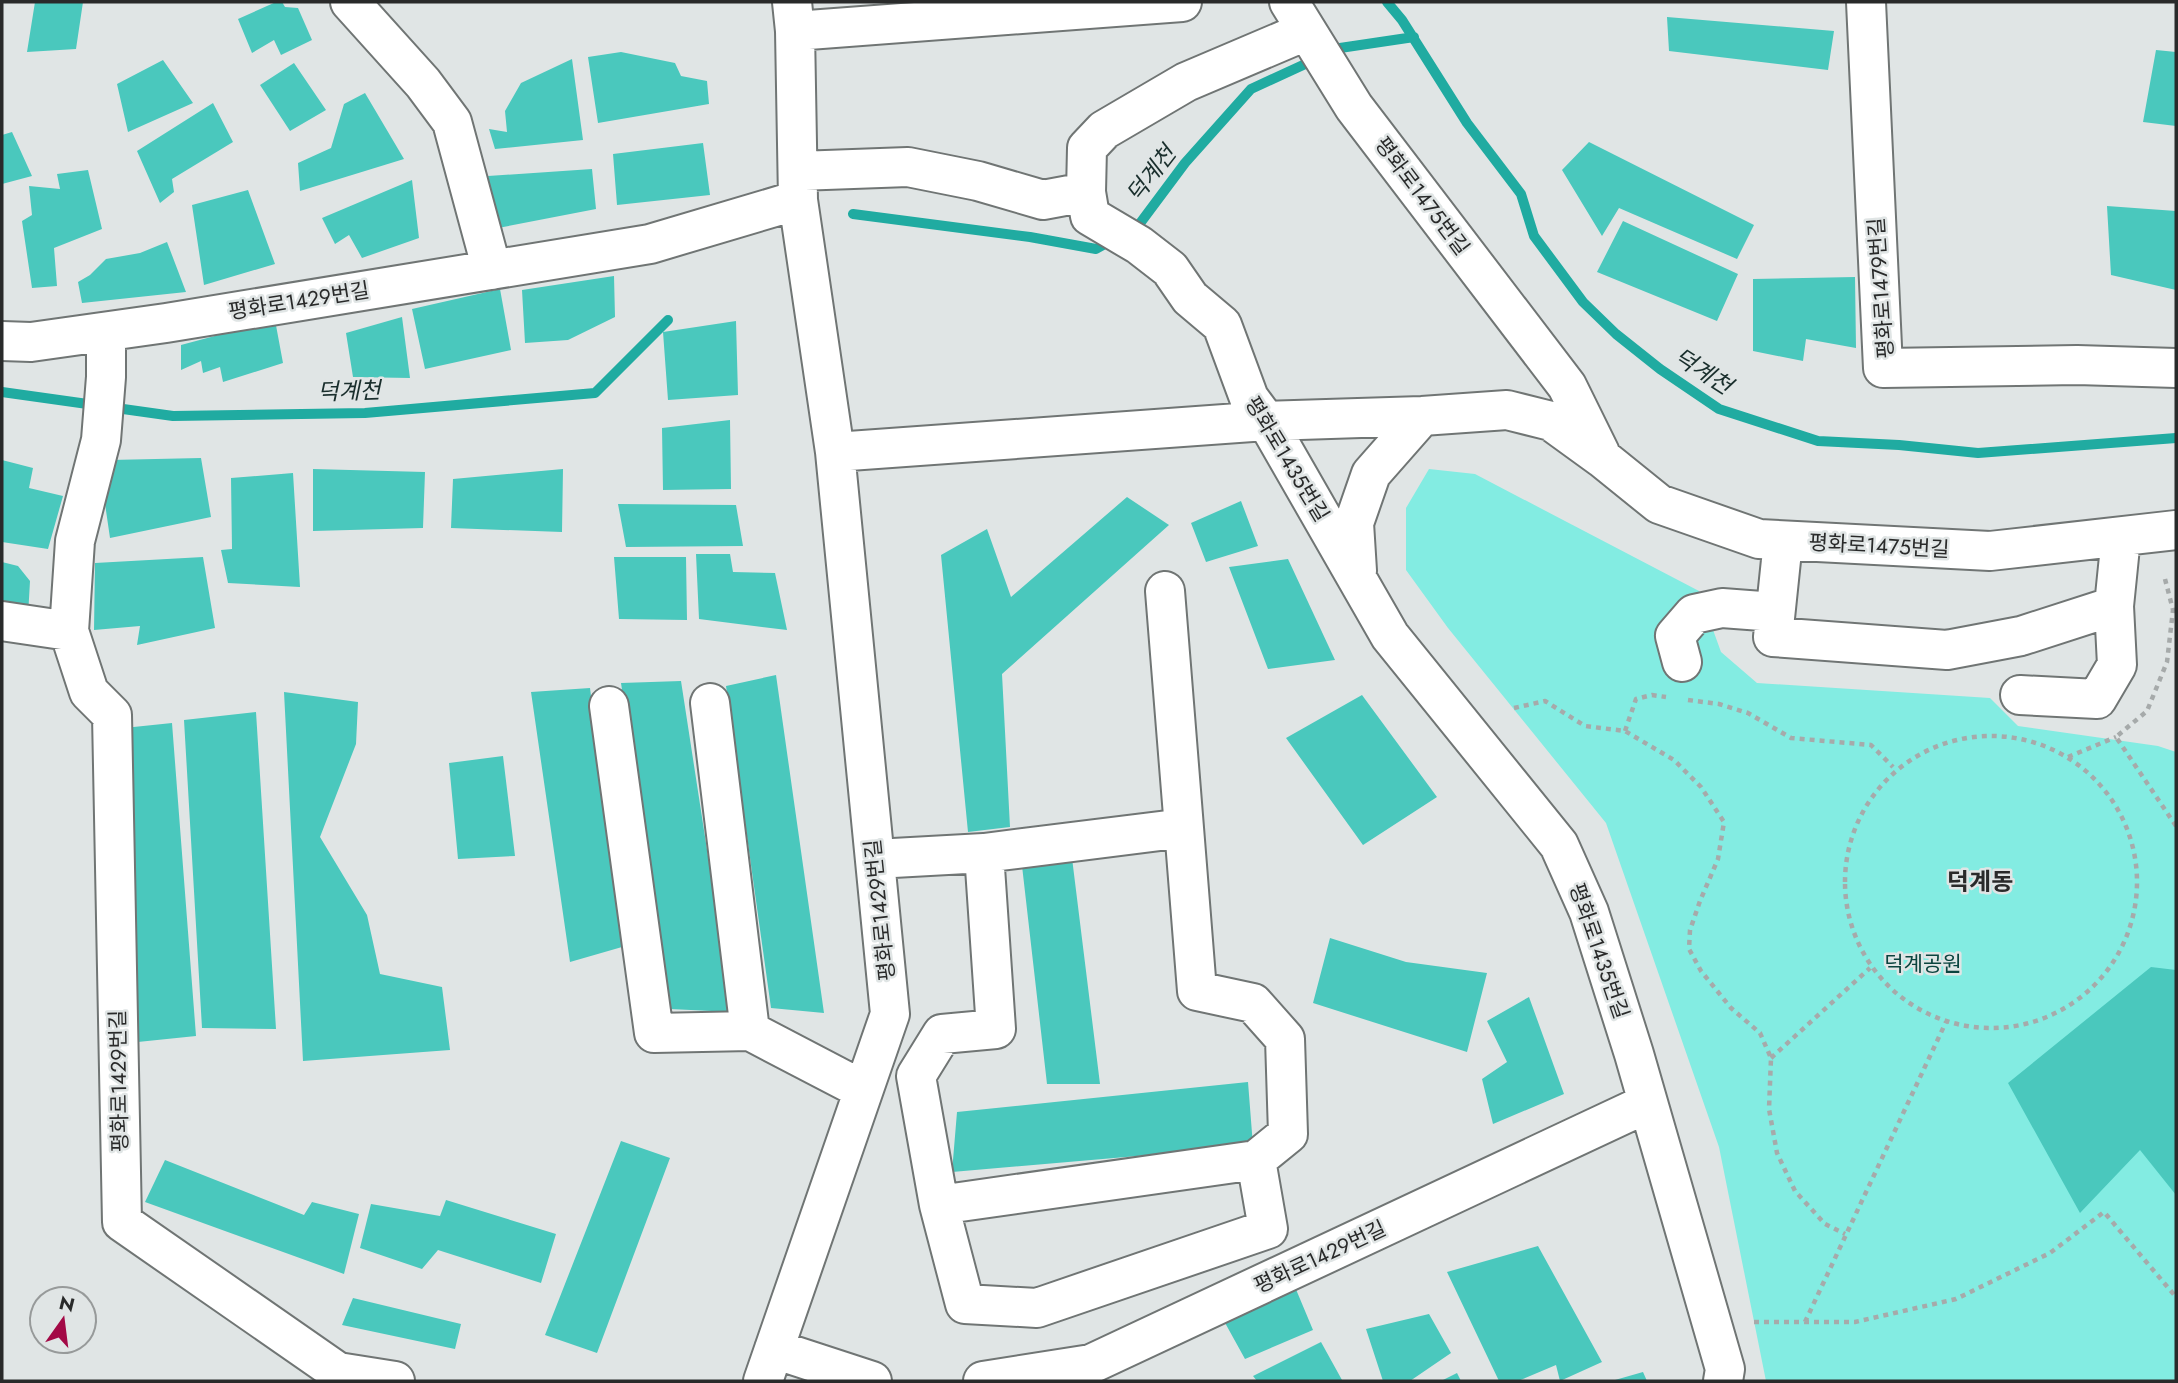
<svg xmlns="http://www.w3.org/2000/svg" width="2178" height="1383" font-family="Jost,'Noto Sans KR',sans-serif">
  <rect width="100%" height="100%" fill="#e0e5e5"/>
  <path fill="#83ece2" d="M1429,469L1475,474L1699,591L1721,652L1757,683L1990,698L2018,726L2158,746L2176,752V1381H1766L1719,1147L1606,823L1448,628L1406,570V508Z"/>
  <g fill="none" stroke-linecap="round" stroke-linejoin="round">
    <path stroke="#20aba1" stroke-width="10" d="M1387,2L1402,20L1467,123L1521,194L1534,236L1583,302L1616,334L1660,369L1719,409L1818,441L1899,445L1978,453L2176,438
      M853,214L1030,237L1096,249L1114,239
      M1128,231L1138,226L1185,163L1251,89L1340,48L1414,37
      M2,392L173,416L365,413L595,393L668,320"/>
  </g>
  <path fill="#4ac8bd" d="M35,2H83L76,49L27,52Z
    M276,2H282L285,7L298,8L312,40L281,55L274,40L252,53L238,19Z
    M1667,17L1834,31L1828,70L1669,51Z
    M2156,50L2176,52V126L2143,122Z
    M621,52L675,63L681,76L707,81L709,104L598,123L588,57Z
    M572,59L583,140L495,149L489,129L507,132L505,111L521,83Z
    M163,60L193,103L128,132L117,84Z
    M294,63L326,110L290,131L260,85Z
    M365,93L404,159L300,191L298,163L331,148L344,104Z
    M213,103L233,142L172,179L174,192L160,203L137,151Z
    M12,132L32,176L2,184V135Z
    M1589,142L1754,225L1737,259L1619,208L1602,236L1562,170Z
    M703,143L710,195L617,205L613,154Z
    M592,169L596,209L498,228L488,176Z
    M88,170L102,229L54,248L57,286L32,288L22,221L32,215L29,186L60,189L57,174Z
    M412,180L419,238L362,258L349,235L335,244L322,218Z
    M248,190L275,264L204,285L192,205Z
    M2107,206L2176,211V290L2111,275Z
    M1623,221L1738,274L1717,321L1597,272Z
    M167,242L186,292L82,303L78,282L90,275L106,259L140,253Z
    M614,276L615,317L568,340L525,343L522,290Z
    M1855,277L1856,348L1806,339L1803,361L1753,351V279Z
    M500,289L511,350L425,369L412,309Z
    M402,317L410,378L353,377L346,333Z
    M275,320L283,363L223,382L220,367L203,373L201,361L181,370V345Z
    M736,321L738,395L668,400L663,332Z
    M730,420L731,489L663,490L662,428Z
    M201,458L211,517L110,538L103,490L110,460Z
    M2,460L33,468L29,488L63,496L48,549L2,542Z
    M313,469L425,472L423,528L313,531Z
    M563,469L562,532L451,528L453,479Z
    M293,473L300,587L228,583L221,550L232,549L231,478Z
    M1127,497L1169,525L1002,674L1010,827L968,832L941,555L987,529L1011,597Z
    M1241,501L1258,546L1206,562L1191,523Z
    M618,504L736,505L743,546L626,547Z
    M696,554H730L733,572L775,573L787,630L699,619Z
    M203,557L215,628L137,645L140,626L94,630L95,563Z
    M614,557H686L687,620L619,619Z
    M1288,559L1335,660L1268,669L1229,567Z
    M2,562L18,566L30,581L28,616L2,611Z
    M776,675L824,1013L771,1008L726,686Z
    M681,681L732,1012L670,1009L621,683Z
    M590,688L622,947L570,962L531,692Z
    M284,692L358,702L356,744L320,837L367,915L380,974L442,987L450,1050L303,1061Z
    M1362,695L1437,797L1363,845L1286,738Z
    M256,712L276,1029L202,1028L184,720Z
    M172,723L196,1036L128,1043L124,728Z
    M503,756L515,856L458,859L449,763Z
    M1021,857L1072,858L1100,1084H1047Z
    M1330,938L1406,962L1487,973L1467,1052L1313,1003Z
    M2151,967L2176,970V1195L2140,1150L2080,1213L2008,1083Z
    M1529,997L1564,1094L1493,1124L1482,1079L1507,1062L1487,1021Z
    M1248,1082L1253,1146L952,1172L957,1112Z
    M621,1141L670,1158L597,1353L545,1335Z
    M165,1160L304,1215L312,1202L359,1214L344,1274L145,1202Z
    M446,1200L556,1234L541,1283L438,1250L422,1269L360,1248L371,1204L440,1216Z
    M1538,1246L1602,1362L1560,1381L1556,1365L1518,1381H1499L1447,1272Z
    M1295,1287L1313,1330L1245,1359L1224,1321Z
    M353,1298L461,1324L455,1349L342,1325Z
    M1429,1314L1451,1353L1410,1381H1383L1366,1329Z
    M1321,1342L1342,1380L1257,1381L1253,1376Z
    M1643,1372L1647,1381H1615V1380Z
    M1457,1373L1461,1381H1441Z"/>
  <g fill="none" stroke-linecap="round" stroke-linejoin="round">
    <defs>
      <path id="minor" d="M350,2L423,83L452,122L492,270
        M1289,2L1354,107L1567,386L1600,453
        M1866,2L1883,368L2077,365L2176,368
        M795,31L1182,2
        M798,171L908,167L978,181L1043,200L1086,192L1087,148L1104,130L1186,82L1306,31
        M1086,192L1090,216L1139,245L1170,269L1190,298L1222,325L1249,398L1269,425L1390,636L1559,845L1589,912L1634,1054L1725,1369L1723,1381
        M2,341L31,342L166,323L650,244L798,200
        M835,452L1266,421L1422,416L1507,410L1551,421L1602,458L1659,504L1759,539L1990,551L2176,530
        M1783,541L1773,637L1947,650L2021,636L2114,606L2121,537
        M1357,571L1354,523L1371,474L1422,416
        M2,621L69,631L89,692L112,715L122,1222L338,1372L395,1381
        M69,631L75,541L101,440L106,377V332
        M1682,662L1675,636L1694,614L1722,608L1775,612
        M2020,695L2097,699L2117,665L2114,606
        M710,703L750,1031
        M609,706L654,1033L750,1031L863,1090
        M1184,828L1197,991L1253,1003L1285,1039L1288,1134L1256,1160
        M984,853L1184,828L1165,591
        M875,859L984,853L996,1029L942,1034L916,1076L939,1205L1256,1160L1268,1229L1037,1308L965,1304L939,1205
        M774,1349L872,1381
        M763,1381L890,1014L835,452L798,200L795,31L792,2
        M983,1381L1091,1364L1648,1103"/>
    </defs>
    <use href="#minor" stroke="#707574" stroke-width="42"/>
    <path stroke="#a6aaaa" stroke-width="4.5" stroke-dasharray="5 5" stroke-linecap="butt" d="M2165,579L2173,610L2167,662L2147,711L2116,737L2176,826
      M1688,700L1719,704L1748,713L1791,738L1871,745L1893,767
      M1514,708L1545,701L1585,726L1625,731L1674,760L1701,787L1724,822L1718,859L1700,901L1690,930L1689,949L1701,971L1731,1008L1760,1033L1771,1058L1769,1109L1777,1153L1795,1191L1825,1224L1845,1234
      M1625,731L1636,699L1652,695L1666,697
      M1845 882a146 146 0 1 1 292 0a146 146 0 1 1-292 0Z
      M2068,757L2116,737
      M1771,1058L1870,968
      M1754,1322H1855L1956,1299L2050,1253L2104,1212L2176,1297
      M1805,1322L1946,1022"/>
    <use href="#minor" stroke="#fff" stroke-width="38"/>
  </g>
  <g text-anchor="middle" stroke-width="5" stroke-linejoin="round" paint-order="stroke">
    <g font-size="21" fill="#292a2a" stroke="#e0e5e5">
      <text transform="translate(1422 196) rotate(53)" y="7">평화로1475번길</text>
      <text transform="translate(1881 288) rotate(-94)" y="7">평화로1479번길</text>
      <text transform="translate(299 301) rotate(-9)" y="7">평화로1429번길</text>
      <text transform="translate(1287 459) rotate(59)" y="7">평화로1435번길</text>
      <text transform="translate(1879 546) rotate(3)" y="7">평화로1475번길</text>
      <text transform="translate(880 910) rotate(-96)" y="7">평화로1429번길</text>
      <text transform="translate(1599 951) rotate(71)" y="7">평화로1435번길</text>
      <text transform="translate(119 1081) rotate(-91)" y="7">평화로1429번길</text>
      <text transform="translate(1320 1257) rotate(-25)" y="7">평화로1429번길</text>
    </g>
    <g font-size="21" fill="#0a443f" stroke="#e0e5e5">
      <text x="1923" y="971">덕계공원</text>
    </g>
    <g font-size="23" font-style="italic" fill="#192e2c" stroke="#e0e5e5">
      <text transform="translate(1151 174) rotate(-52)" y="8">덕계천</text>
      <text transform="translate(1703 371) rotate(33)" y="8">덕계천</text>
      <text transform="translate(349 391) rotate(-2)" y="8">덕계천</text>
    </g>
    <g font-size="24" font-weight="bold" fill="#292a2a" stroke="#e0e5e5">
      <text x="1980" y="890">덕계동</text>
    </g>
  </g>
  <rect width="2178" height="1383" fill="none" stroke="#292a2a" stroke-width="7"/>
  <g transform="translate(63 1320) rotate(14)"><circle r="33" fill="#e0e5e5" stroke="#979a9a" stroke-width="2"/>
  <path d="M0-5L12 26L0 18L-12 26Z" fill="#a30946"/>
  <text y="-10" font-size="19" font-weight="bold" text-anchor="middle" fill="#292a2a">N</text>
  </g>
</svg>
